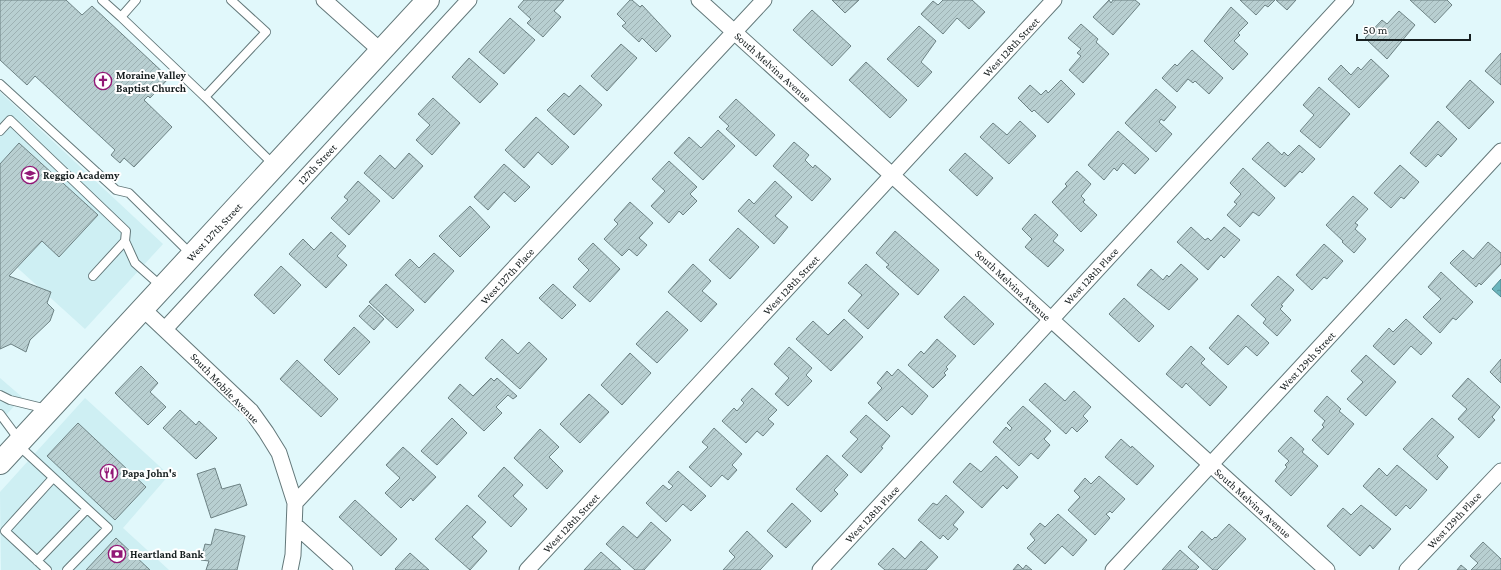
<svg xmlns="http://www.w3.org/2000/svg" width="1501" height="570" viewBox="0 0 1501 570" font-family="'Crimson Pro',serif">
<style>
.built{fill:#ceeff3}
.water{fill:url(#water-ripples);stroke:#51888e}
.building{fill:url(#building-hatch);stroke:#6d8284}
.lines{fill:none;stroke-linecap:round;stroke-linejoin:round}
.service-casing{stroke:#63787a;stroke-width:10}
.minor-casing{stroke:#63787a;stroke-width:17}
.secondary-casing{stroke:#63787a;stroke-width:24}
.service{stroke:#fff;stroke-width:8}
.minor{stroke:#fff;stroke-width:15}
.secondary{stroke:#fff;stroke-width:22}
.labels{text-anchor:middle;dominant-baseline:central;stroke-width:4;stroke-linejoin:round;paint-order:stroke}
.street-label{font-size:11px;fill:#171f20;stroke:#fff}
.poi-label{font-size:11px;font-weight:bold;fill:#171f20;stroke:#fff;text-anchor:start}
</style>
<defs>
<pattern id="water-ripples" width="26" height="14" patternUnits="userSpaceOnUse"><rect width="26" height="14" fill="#6ab5bd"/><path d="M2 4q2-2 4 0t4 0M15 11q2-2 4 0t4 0" fill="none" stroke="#569399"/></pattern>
<pattern id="building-hatch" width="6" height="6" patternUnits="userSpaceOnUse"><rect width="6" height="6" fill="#b8cfd1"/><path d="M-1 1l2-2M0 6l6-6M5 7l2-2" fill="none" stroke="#9db1b3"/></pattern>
</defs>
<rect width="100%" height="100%" fill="#e1f8fb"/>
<path class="built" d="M0 92 163 244 85 329 0 252Z
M0 378 22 397 0 422Z
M85 398 169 475 123 528 169 570H1L0 492Z"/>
<path class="water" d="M1501 279V297L1492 289Z"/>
<path class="building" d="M0 0H66L82 15 92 6 169 78 150 98 148 96 144 100 172 127 134 167 124 158 120 163 111 155 115 150 35 76 27 85 0 60Z
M524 0H564L554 11 561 17 543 37 527 23 531 19 518 7Z
M630 0H632L640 7 642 5 671 36 656 52 642 38 639 42 622 26 626 23 617 14Z
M832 0H859L845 13Z
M943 0H972L985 12 969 29 957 18 943 34 921 14 933 1 938 5Z
M1109 0 1111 3 1113 0H1135L1140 4 1113 35 1093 17Z
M1240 0H1275L1268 7 1265 5 1256 15Z
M1276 0H1296L1287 10Z
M1410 0H1447L1452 5 1435 23Z
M1231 7 1248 23 1238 33 1240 35 1234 41 1248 54 1233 70 1204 41Z
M812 10 851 46 832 66 793 30Z
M1399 11 1415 25 1387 59 1365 38 1382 20 1387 24Z
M510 18 535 40 504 74 479 52Z
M1081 24 1098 39 1096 42 1109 54 1083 83 1069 70 1081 56 1077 53 1081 49 1068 38Z
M919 26 936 41 921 62 932 72 918 87 887 59Z
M621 44 637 58 607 91 591 76Z
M1192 50 1223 78 1209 94 1195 81 1193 83 1188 79 1177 92 1162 78 1175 64 1177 66Z
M1501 53V85L1485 71Z
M469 58 498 84 480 103 452 77Z
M1371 59 1389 76 1359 108 1328 79 1341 65 1351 75 1358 67 1361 70Z
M866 62 907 100 890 118 849 80Z
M1061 80 1075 94 1048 123 1034 110 1032 112 1018 98 1030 85 1041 95 1046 90 1048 93Z
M1470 80 1494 102 1469 129 1446 107Z
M580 85 602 105 574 135 547 110 564 93 569 97Z
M1319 87 1350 114 1320 148 1300 131 1314 115 1303 105Z
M1156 89 1176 107 1164 121 1161 119 1159 122 1172 134 1156 152 1125 123Z
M433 98 460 123 432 155 416 140 430 125 418 114Z
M736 99 775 135 756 156 726 129 729 126 719 117Z
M536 117 569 147 552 165 538 152 524 168 505 150Z
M1020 121 1036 136 1009 164 980 137 993 123 1007 135Z
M1438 121 1457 139 1441 157 1438 154 1426 167 1410 153Z
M718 130 735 146 703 180 674 153 689 137 701 148Z
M1118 131 1149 159 1135 174 1123 163 1117 171 1114 168 1104 180 1088 165Z
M794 142 809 155 805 160 813 168 815 165 831 179 812 201 773 166Z
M1268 142 1282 155 1284 152 1288 156 1299 145 1315 159 1302 173 1300 171 1285 187 1252 159Z
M19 143 98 215 59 257 42 241 9 276 51 292 47 303 54 310 50 321 30 340 26 352 11 344 0 349V164Z
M409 153 423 166 393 199 364 173 380 155 395 169Z
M965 153 993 178 977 196 949 170Z
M669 161 697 187 690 194 697 201 683 215 679 211 669 223 651 206 665 191 652 179Z
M504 164 530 187 515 202 504 192 488 210 474 197Z
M1400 165 1419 182 1404 199 1401 197 1391 208 1374 193Z
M1243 168 1275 198 1259 216 1253 212 1240 227 1227 215 1237 204 1234 202 1241 194 1230 183Z
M1077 171 1091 184 1081 196 1085 200 1083 202 1097 215 1081 232 1052 202 1067 186 1065 184Z
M358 181 380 201 349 235 331 218 348 200 344 197Z
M775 181 792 197 775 216 788 227 774 244 738 211 749 199 754 204Z
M1353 196 1368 209 1355 223 1358 225 1355 229 1366 239 1354 253 1342 242 1343 241 1326 225Z
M630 202 653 223 639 238 647 245 637 256 629 249 622 256 604 239 618 224 614 220Z
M470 206 490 227 460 257 439 236Z
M1035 214 1058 235 1053 241 1064 250 1048 267 1025 247 1032 239 1022 229Z
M1191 227 1205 240 1208 238 1211 241 1224 227 1240 240 1224 258 1221 255 1208 270 1177 242Z
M738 228 759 247 730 279 709 260Z
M895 231 939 270 918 295 886 267 889 265 876 253Z
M331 232 346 246 337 256 347 265 326 288 289 254 303 239 314 250Z
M1488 242 1501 253V264L1481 285 1479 283 1476 287 1450 263 1463 250 1473 259Z
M593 243 620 269 590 302 573 287 589 270 578 259Z
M1324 244 1343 261 1327 279 1324 277 1312 290 1296 275Z
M434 253 454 271 425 303 395 275 410 259 419 268Z
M693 264 711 281 702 291 717 304 701 322 668 292Z
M866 264 899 294 868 329 848 311 862 295 848 283Z
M1181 264 1198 279 1169 310 1137 285 1151 269 1163 280 1167 275 1169 277Z
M281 266 301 285 274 314 254 295Z
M1441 272 1473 302 1456 320 1453 318 1440 333 1423 317 1441 299 1428 287Z
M1278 276 1294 290 1281 305 1283 306 1280 309 1291 320 1277 336 1263 323 1266 319 1251 305Z
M386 284 414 310 397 328 369 302Z
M553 284 576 305 562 319 539 298Z
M964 296 994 324 974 345 944 317Z
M1124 298 1154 326 1139 342 1109 314Z
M369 305 384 319 374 330 359 316Z
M667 311 688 330 657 363 636 344Z
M1238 315 1269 343 1257 356 1246 346 1228 365 1209 348Z
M844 319 863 337 831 371 796 339 813 321 828 335Z
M1406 319 1432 343 1421 355 1411 346 1394 365 1373 346 1389 328 1393 332Z
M354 327 370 342 339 375 324 360Z
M502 339 518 354 529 342 547 359 520 389 485 358Z
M937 339 956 356 946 367 948 369 944 373 946 375 933 388 908 365 921 351 924 354Z
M1191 346 1205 359 1201 363 1227 387 1210 406 1186 383 1182 388 1166 374Z
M789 347 812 368 806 375 812 381 788 406 775 394 789 378 774 364Z
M630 353 651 373 622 405 601 385Z
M1366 355 1396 382 1366 416 1347 399 1363 382 1351 371Z
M1501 359V383L1490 372Z
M297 360 338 399 321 417 280 379Z
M141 366 158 383 150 392 166 407 148 425 115 393Z
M898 369 928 396 912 415 902 406 887 421 868 403 882 388 877 383 887 371 892 376Z
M491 378 494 381 497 378 517 396 513 399 508 395 496 407 502 413 484 431 448 398 460 384 473 396Z
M1468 378 1500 407 1492 417 1495 420 1479 438 1458 419 1467 409 1452 396Z
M1045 383 1065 401 1074 391 1091 407 1083 416 1088 421 1077 432 1072 427 1066 434 1029 400Z
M752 388 777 410 768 419 774 424 763 436 757 431 746 443 722 421 734 408 737 411 744 403 741 400Z
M589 394 609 412 580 443 560 424Z
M1327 396 1341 409 1339 411 1354 424 1328 455 1312 440 1324 427 1322 425 1325 421 1314 411Z
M1023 406 1051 431 1044 439 1050 445 1038 459 1031 453 1019 466 993 442 1006 427 1010 431 1012 428 1007 423Z
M180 410 196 425 199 421 217 438 196 459 163 428Z
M866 415 890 436 881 447 883 448 861 473 842 456 858 439 850 432Z
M452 418 467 433 437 465 421 451Z
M1432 418 1454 437 1437 456 1448 467 1437 480 1403 449Z
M78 423 146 487 115 520 47 456Z
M714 428 742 454 732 465 737 470 728 480 722 475 711 487 689 467 708 447 702 442Z
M540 429 559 447 549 457 563 471 547 489 514 458Z
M1291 437 1304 449 1302 452 1318 466 1291 496 1275 481 1287 467 1285 465 1289 461 1278 451Z
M1121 439 1131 448 1132 446 1154 466 1137 485 1105 457Z
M403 447 436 477 413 501 411 498 401 508 385 493 400 478 386 465Z
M827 455 848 475 834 490 838 494 821 512 796 489Z
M996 456 1018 477 1007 489 1003 485 982 508 953 482 970 463 981 472Z
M1397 465 1427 490 1410 509 1406 505 1396 516 1363 486 1379 468 1387 476Z
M504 467 523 485 513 496 527 509 511 527 478 496Z
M215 468 222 489 240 484 247 505 211 518 197 474Z
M678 471 706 496 691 511 683 504 666 522 646 503 663 485 669 490 673 486 668 482Z
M1099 476 1125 499 1112 513 1110 511 1106 514 1110 518 1095 535 1068 510 1080 497 1074 491 1085 478 1091 484Z
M946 495 964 512 953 525 958 529 948 540 943 535 940 539 918 520 933 503 937 505Z
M355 500 397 539 381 556 339 517Z
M792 503 811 521 786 548 767 531Z
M467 505 486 522 472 537 487 551 470 570 435 539Z
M1361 505 1391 529 1373 549 1370 545 1360 556 1327 526 1343 508 1351 515Z
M1058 514 1087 540 1073 556 1062 546 1045 564 1027 548 1035 540 1030 534 1040 523 1045 527Z
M651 522 671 540 644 570H635L606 544 623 526 637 538Z
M1229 524 1246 539 1217 570H1213L1188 547 1202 531 1212 540 1215 537 1216 538Z
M215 529 245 536 237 570H206L209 561 201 560 205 544 211 545Z
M747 531 773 556 760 570H723L735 557 729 551Z
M116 538 150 570H86Z
M921 541 938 557 926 570H885L878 564 893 548 905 559Z
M1483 542 1501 559V570H1471L1478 563 1470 556Z
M1180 550 1199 567 1196 570H1162Z
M601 552 621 570H584Z
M410 553 429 570H396L395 569Z
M1018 564 1023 569 1026 565 1032 570H1013Z
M1461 565 1467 570H1457Z"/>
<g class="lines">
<defs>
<path id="service" d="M102 0 121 17 136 0
M121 17 205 97 266 32 231 0
M0 84 116 190 129 193 192 255
M205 97 274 165
M0 131 10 120 126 231 125 241 93 276
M125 241 135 263 161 286
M0 395 10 400 47 409
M0 414 20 441
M18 445 108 528 67 570
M37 561 87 509
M47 570 5 531 53 478"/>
<path id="minor" d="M324 0 381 51
M699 0 1327 570
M143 309 251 411 266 432 279 453 295 503
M165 329 469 0
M295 525 345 570
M290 570 293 555 295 503 764 0
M527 570 1054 0
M820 570 1346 0
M1113 570 1501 151
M1407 570 1501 471"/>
<path id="secondary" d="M0 463 428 0"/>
</defs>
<use href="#service" class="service-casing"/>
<use href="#minor" class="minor-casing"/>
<use href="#secondary" class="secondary-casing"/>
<use href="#service" class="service"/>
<use href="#minor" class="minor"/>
<use href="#secondary" class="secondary"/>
</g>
<defs>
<symbol id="church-ring" viewBox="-11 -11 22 22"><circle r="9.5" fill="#fff" stroke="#921876" stroke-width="1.5"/><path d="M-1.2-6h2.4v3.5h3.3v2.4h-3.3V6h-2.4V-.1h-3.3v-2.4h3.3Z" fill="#921876"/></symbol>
<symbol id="school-ring" viewBox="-11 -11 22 22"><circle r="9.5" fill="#fff" stroke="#921876" stroke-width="1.5"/><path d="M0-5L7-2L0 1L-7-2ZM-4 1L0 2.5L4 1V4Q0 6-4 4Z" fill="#921876"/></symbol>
<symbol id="restaurant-ring" viewBox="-11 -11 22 22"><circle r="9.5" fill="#fff" stroke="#921876" stroke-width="1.5"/><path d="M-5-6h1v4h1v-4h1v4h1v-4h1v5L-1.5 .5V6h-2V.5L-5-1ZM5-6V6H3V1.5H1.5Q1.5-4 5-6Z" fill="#921876"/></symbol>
<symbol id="bank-ring" viewBox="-11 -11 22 22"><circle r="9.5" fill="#fff" stroke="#921876" stroke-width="1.5"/><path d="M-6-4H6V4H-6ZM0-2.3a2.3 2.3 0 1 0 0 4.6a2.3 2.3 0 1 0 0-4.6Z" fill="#921876"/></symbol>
</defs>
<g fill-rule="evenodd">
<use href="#church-ring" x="93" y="71" width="20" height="20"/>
<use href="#school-ring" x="20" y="165" width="20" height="20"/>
<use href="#restaurant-ring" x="99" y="463" width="20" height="20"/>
<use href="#bank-ring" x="107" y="544" width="20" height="20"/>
</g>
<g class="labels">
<g class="street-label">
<text transform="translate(1011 47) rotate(-47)">West 128th Street</text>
<text transform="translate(773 67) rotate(42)">South Melvina Avenue</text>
<text transform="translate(317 164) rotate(-47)">127th Street</text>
<text transform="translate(214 232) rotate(-47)">West 127th Street</text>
<text transform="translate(507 276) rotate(-47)">West 127th Place</text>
<text transform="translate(1091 276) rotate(-47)">West 128th Place</text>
<text transform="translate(791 285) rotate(-47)">West 128th Street</text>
<text transform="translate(1013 285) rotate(43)">South Melvina Avenue</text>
<text transform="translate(1307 361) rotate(-47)">West 129th Street</text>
<text transform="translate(225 388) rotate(46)">South Mobile Avenue</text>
<text transform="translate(1253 503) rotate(42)">South Melvina Avenue</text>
<text transform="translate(872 514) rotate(-47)">West 128th Place</text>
<text transform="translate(1454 520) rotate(-47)">West 129th Place</text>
<text transform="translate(571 523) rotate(-47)">West 128th Street</text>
</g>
<g class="poi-label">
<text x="116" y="75">Moraine Valley<tspan x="116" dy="13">Baptist Church</tspan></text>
<text x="43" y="175">Reggio Academy</text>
<text x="122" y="473">Papa John's</text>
<text x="130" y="554">Heartland Bank</text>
</g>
</g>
<path d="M1357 34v6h113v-6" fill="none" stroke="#171f20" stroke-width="2"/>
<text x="1363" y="34" font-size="12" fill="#171f20" stroke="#ffffff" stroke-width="3" paint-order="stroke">50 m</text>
</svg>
